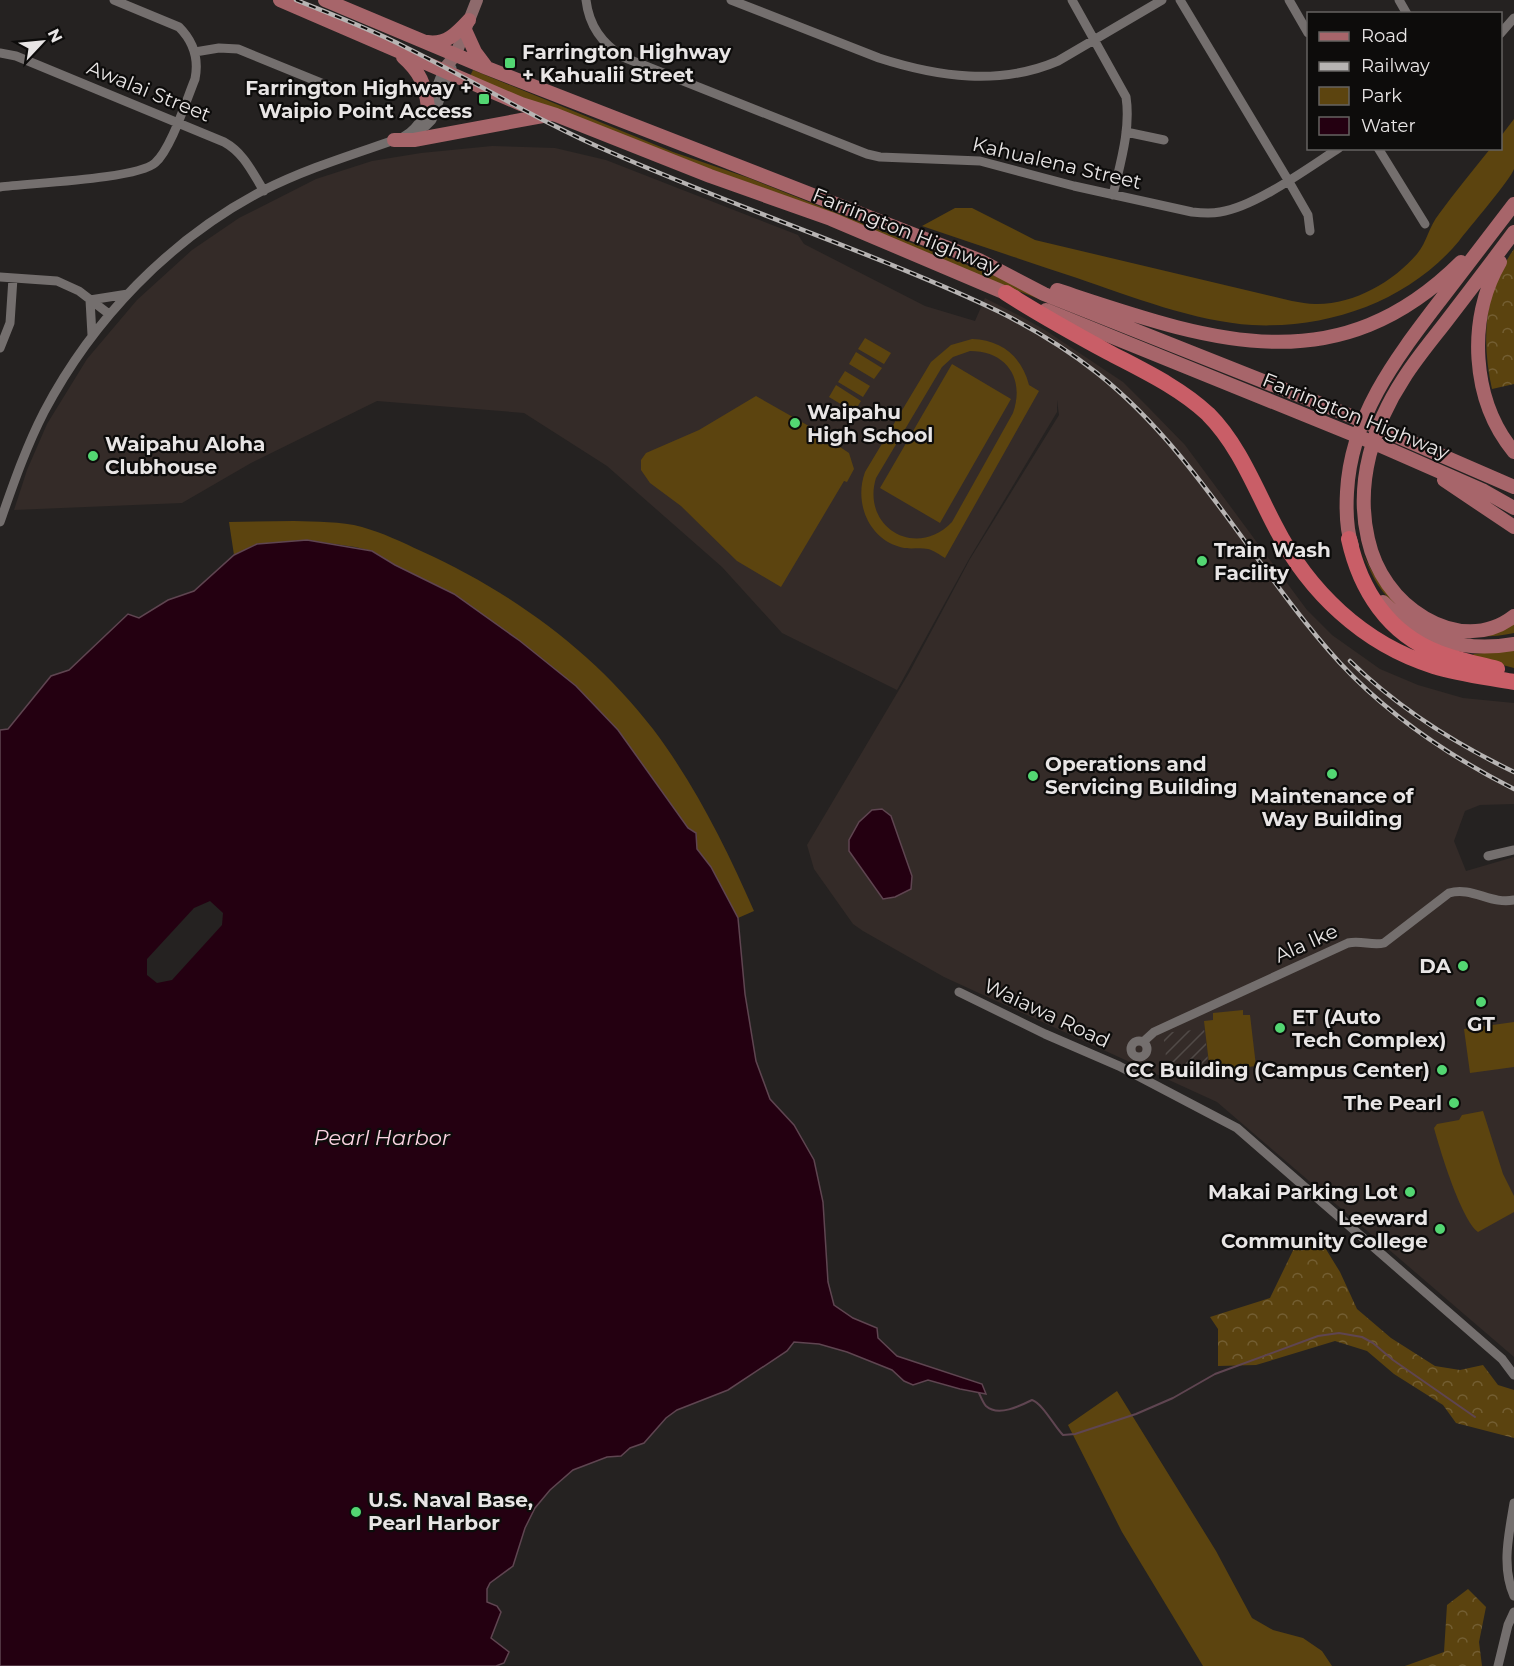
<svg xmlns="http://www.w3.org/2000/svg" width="1514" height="1666" viewBox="0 0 1514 1666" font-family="Montserrat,sans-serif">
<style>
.built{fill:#342b28}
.industrial{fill:url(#industrial-furrows)}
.green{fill:#5c440f;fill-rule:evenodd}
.forest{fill:url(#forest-crowns)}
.water{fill:#240011;stroke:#5f4551;stroke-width:1.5}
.pier{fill:#252221}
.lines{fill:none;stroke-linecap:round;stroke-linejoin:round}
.stream{stroke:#5f4551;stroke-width:2}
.street{stroke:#746f6e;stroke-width:9}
.secondary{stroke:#8e6a6c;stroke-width:12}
.primary{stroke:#a7656a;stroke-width:14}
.highway{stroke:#c95e67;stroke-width:16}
.rail-casing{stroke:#b7b4b3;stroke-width:4.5}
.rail{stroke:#0d0c0b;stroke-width:2;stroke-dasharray:7;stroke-linecap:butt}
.poi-dot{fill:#53d672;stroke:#0d0c0b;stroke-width:2}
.labels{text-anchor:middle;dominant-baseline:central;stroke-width:4.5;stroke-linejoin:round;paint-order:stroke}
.poi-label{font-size:20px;font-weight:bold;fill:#e8e5e5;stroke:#0d0c0b;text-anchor:start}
.street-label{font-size:20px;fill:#e8e5e5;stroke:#0d0c0b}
.water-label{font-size:21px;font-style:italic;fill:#fbd2e1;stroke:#0d0c0b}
</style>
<defs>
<pattern id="industrial-furrows" width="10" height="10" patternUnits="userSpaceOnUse" patternTransform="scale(1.5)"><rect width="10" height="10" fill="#342b28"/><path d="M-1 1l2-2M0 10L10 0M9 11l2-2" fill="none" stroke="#514a47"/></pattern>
<pattern id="forest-crowns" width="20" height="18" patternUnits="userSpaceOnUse" patternTransform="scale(1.5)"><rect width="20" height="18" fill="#5b430f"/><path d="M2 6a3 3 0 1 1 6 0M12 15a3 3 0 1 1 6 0" fill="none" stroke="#735e32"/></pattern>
</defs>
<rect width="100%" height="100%" fill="#252221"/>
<path class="built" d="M492 146 555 148 606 160 798 235 804 244 925 306 975 321 985 298 1022 317 1045 330 1123 382 1149 408 1185 445 1307 610 1332 635 1380 669 1418 685 1463 698 1514 703V804L1480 805 1465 811 1454 841 1466 871 1514 857V1357L1217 1102 944 977 863 931 853 924 814 869 807 845 909 673 970 559 1059 415 1057 400V412L969 559 897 690 782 633 722 567 607 466 524 413 377 401 251 463 182 503 14 510 27 470 47 424 87 359 137 300 192 250 239 218 316 179 372 161 421 153Z"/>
<path class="industrial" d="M1204 1029 1209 1068 1168 1073 1163 1033Z"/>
<path class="green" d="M473 70 673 152 749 178 1323 407 1322 411 730 177 524 101 470 76Z
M1514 119C1514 132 1514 157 1514 169 1511 179 1468 229 1459 241 1409 301 1329 329 1252 325 1197 322 1129 296 1077 278 1025 261 973 243 922 226L955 208H972L1035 240 1292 301C1300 302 1308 304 1315 304 1353 305 1393 282 1417 254 1427 242 1429 226 1439 214 1455 192 1473 170 1490 149L1500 148 1501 136Z
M865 338 891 353 884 364 858 349Z
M972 339C1002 340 1022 357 1029 385L1039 391 945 558C940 555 933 550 928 549 919 547 910 550 900 547 868 538 854 502 865 472L931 362 951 345ZM970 351C1007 351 1025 379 1013 413L952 522C916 560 861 527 876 478L942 367 953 357Z
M856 352 882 368 874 379 849 364Z
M952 364 1011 399 940 523 880 488Z
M845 371 870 386 863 397 838 382Z
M836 385 861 401 854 412 829 397Z
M756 396 807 425 849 453 854 469 847 482 844 481 781 587 737 561 681 506 650 483 641 470V460L646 453 699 430Z
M294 521C316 522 341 521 362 527 383 533 402 542 421 551 510 591 593 651 653 729 695 785 726 847 754 911L738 918 711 867 697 849 696 833 688 828 618 730 520 641 454 594 395 565 372 551 355 547 307 540 257 544 234 555 229 522Z
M1361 551C1369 565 1375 579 1386 591 1410 618 1452 643 1489 632 1499 630 1506 624 1514 619V633C1463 644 1409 630 1378 585 1371 574 1367 562 1361 551Z
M1514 650V668L1476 658 1473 654Z
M1243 1010V1015H1250L1256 1066 1210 1072 1204 1021 1213 1020V1013Z
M1514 1022V1067L1470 1073 1464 1029Z
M1483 1111 1503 1174 1514 1196V1212L1478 1232C1461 1219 1440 1150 1434 1128L1437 1124 1459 1120 1462 1115Z
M1117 1391 1216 1551 1252 1618 1273 1630 1303 1638 1322 1651 1332 1666H1203L1122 1532 1068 1425Z"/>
<path class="forest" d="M1514 249V384L1492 389C1481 339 1484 291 1514 249Z
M1300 1236 1324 1246 1340 1272 1357 1309 1391 1338 1435 1366 1460 1370 1483 1365 1498 1385 1514 1390V1438L1456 1423 1443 1405 1394 1374 1367 1351 1335 1341 1256 1365 1218 1366V1329L1210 1317 1270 1298Z
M1468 1589 1486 1607 1479 1642 1482 1666H1405L1444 1652 1447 1605Z"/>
<path class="water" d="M307 540 372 551 395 565 454 594 520 641 576 686 618 730 688 828 696 833 697 849 711 867 738 918 745 994 756 1061 770 1099 794 1125 814 1160 823 1202 828 1282 834 1305 853 1318 877 1328 878 1338 897 1356 982 1384 986 1394 960 1389 928 1380 913 1385 904 1381 892 1370 847 1352 819 1344 794 1342 787 1351 728 1390 677 1410 666 1418 644 1443 630 1448 621 1456 607 1457 573 1470 550 1490 535 1508 525 1528 513 1566 490 1583 487 1589V1602L497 1606 501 1612 491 1638 509 1652 504 1663 496 1666H0V730L8 729 51 676 69 670 128 614 139 618 168 600 194 591 234 555 257 544Z
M882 809 891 816 912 876 911 889 895 897 883 899 849 851V840L859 822 872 810Z"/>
<path class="pier" d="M210 901 223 913 222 925 172 980 157 983 147 975V959L194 908Z"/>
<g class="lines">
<path class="stream" d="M979 1393C981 1397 983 1403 986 1406 998 1417 1020 1406 1032 1400 1043 1404 1054 1426 1063 1435L1075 1434 1136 1414 1173 1398 1215 1374 1318 1336 1339 1333 1362 1337 1373 1343 1393 1360 1475 1417"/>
<path class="street" d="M586 0C589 26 602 43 623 57L867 154 880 157 980 161 1074 186 1192 212C1201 213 1210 214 1220 212 1255 207 1308 168 1339 148
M731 0 879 58C938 77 1000 86 1058 61L1162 0
M1072 0 1126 97C1131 129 1120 164 1113 195
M1180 0 1288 180 1308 215 1310 231
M1289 0 1308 33
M1399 0 1407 14
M1500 34 1514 18
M195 52 219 48 238 49 336 89 353 91
M0 53 16 56 224 142C244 153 252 172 264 191
M412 132 426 126 432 120 452 68
M1126 132 1164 140
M1378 148 1425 224
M0 187C30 183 137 179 155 163 171 149 186 101 195 79 199 59 194 42 179 27L114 0
M0 277 57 281 79 291 109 314
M92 335 90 300 128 294
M0 348 10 323 13 278
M0 522C13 485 26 447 44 412 93 319 169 240 262 191 307 168 355 154 403 137 426 124 433 94 443 70
M1488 856 1514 850
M959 992 1045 1034 1119 1066 1237 1128 1502 1359 1514 1375
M1131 1049a8 8 0 1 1 16 0a8 8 0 1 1-16 0Z
M1143 1042 1154 1032 1348 943C1361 940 1372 946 1384 943L1449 893C1472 886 1491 905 1514 900
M1514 1503C1509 1534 1501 1566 1514 1596
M1498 1666 1508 1625 1514 1612"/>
<path class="secondary" d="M443 70 455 56 477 0"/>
<path class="primary" d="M280 0 521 104 556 115 710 176 831 219 1015 297
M325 0 487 68 979 260 1044 294 1346 414 1514 487
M465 30 475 52 487 68
M427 42C446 45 457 33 469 20
M403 57C420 72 425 84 428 107
M394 140H414L548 115
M1514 232C1491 263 1468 293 1445 323 1431 341 1416 359 1404 378 1373 425 1355 483 1368 539 1375 571 1395 601 1425 618 1454 635 1487 637 1514 616
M1500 262C1467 319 1471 400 1514 452
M1057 290C1206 339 1334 388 1461 262
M1046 310 1379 445 1484 491 1514 508
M1444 480 1514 527
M1352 546C1346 529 1346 510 1347 492 1351 415 1397 357 1442 298 1466 267 1490 235 1514 204
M1383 602C1421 639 1461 653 1514 644"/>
<path class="highway" d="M1006 293C1039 314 1073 333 1108 352 1142 370 1179 387 1208 414 1239 445 1255 488 1275 526 1308 591 1363 644 1434 666 1460 674 1487 677 1514 682
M1349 539C1360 589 1388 634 1439 653 1457 660 1478 664 1497 669"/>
<defs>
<path id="rail" d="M296 0C333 15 370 29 405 47 474 81 540 122 610 152 701 192 795 226 887 263 963 294 1031 321 1097 373 1197 452 1255 570 1340 663 1390 717 1449 756 1514 789
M1350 661C1398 708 1454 743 1514 772"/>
</defs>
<use href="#rail" class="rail-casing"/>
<use href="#rail" class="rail"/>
</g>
<g class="poi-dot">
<rect x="504" y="57" width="12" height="12" rx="3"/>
<rect x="478" y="93" width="12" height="12" rx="3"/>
<circle cx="795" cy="423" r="6"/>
<circle cx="93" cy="456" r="6"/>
<circle cx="1202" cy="561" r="6"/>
<circle cx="1332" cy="774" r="6"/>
<circle cx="1033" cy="776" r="6"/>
<circle cx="1463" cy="966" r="6"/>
<circle cx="1481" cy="1002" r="6"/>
<circle cx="1280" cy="1028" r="6"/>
<circle cx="1442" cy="1070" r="6"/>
<circle cx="1454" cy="1103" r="6"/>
<circle cx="1410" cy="1192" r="6"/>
<circle cx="1440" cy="1229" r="6"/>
<circle cx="356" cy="1512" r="6"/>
</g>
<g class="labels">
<g class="poi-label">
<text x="522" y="52">Farrington Highway<tspan x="522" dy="23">+ Kahualii Street</tspan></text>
<text x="472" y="88" text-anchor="end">Farrington Highway +<tspan x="472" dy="23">Waipio Point Access</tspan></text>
<text x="807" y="412">Waipahu<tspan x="807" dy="23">High School</tspan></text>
<text x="105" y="444">Waipahu Aloha<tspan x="105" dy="23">Clubhouse</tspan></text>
<text x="1214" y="550">Train Wash<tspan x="1214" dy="23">Facility</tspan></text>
<text x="1045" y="764">Operations and<tspan x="1045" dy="23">Servicing Building</tspan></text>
<text x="1332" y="796" text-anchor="middle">Maintenance of<tspan x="1332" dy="23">Way Building</tspan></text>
<text x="1451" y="966" text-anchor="end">DA</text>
<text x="1292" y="1017">ET (Auto<tspan x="1292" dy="23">Tech Complex)</tspan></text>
<text x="1481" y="1024" text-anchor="middle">GT</text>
<text x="1430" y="1070" text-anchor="end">CC Building (Campus Center)</text>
<text x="1442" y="1103" text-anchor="end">The Pearl</text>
<text x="1398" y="1192" text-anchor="end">Makai Parking Lot</text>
<text x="1428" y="1218" text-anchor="end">Leeward<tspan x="1428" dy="23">Community College</tspan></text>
<text x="368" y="1500">U.S. Naval Base,<tspan x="368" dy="23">Pearl Harbor</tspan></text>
</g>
<g class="street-label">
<text transform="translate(149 91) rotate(22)">Awalai Street</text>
<text transform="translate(1057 163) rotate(13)">Kahualena Street</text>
<text transform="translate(906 231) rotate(22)">Farrington Highway</text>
<text transform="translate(1356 416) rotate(22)">Farrington Highway</text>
<text transform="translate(1306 943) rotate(-24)">Ala Ike</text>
<text transform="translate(1047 1013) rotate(25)">Waiawa Road</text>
</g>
<g class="water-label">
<text x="382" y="1137">Pearl Harbor</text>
</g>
</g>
<rect x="1307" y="12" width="195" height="138" fill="#0d0c0b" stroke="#656362" stroke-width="1.5"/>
<rect x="1319" y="32" width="30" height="9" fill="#a7656a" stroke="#656362" stroke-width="1.5"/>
<text x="1361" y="42" font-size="18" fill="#e8e5e5">Road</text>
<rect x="1319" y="62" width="30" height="9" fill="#b7b4b3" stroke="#656362" stroke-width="1.5"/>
<text x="1361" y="72" font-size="18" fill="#e8e5e5">Railway</text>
<rect x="1319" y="87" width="30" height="18" fill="#5c440f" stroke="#656362" stroke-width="1.5"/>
<text x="1361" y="102" font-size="18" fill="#e8e5e5">Park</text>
<rect x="1319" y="117" width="30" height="18" fill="#240011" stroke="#656362" stroke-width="1.5"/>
<text x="1361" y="132" font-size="18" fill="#e8e5e5">Water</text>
<g transform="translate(42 42) rotate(64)" stroke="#0d0c0b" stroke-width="4.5" paint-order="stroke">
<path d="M0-4.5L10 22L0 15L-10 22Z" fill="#e8e5e5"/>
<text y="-9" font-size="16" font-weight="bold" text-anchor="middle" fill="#e8e5e5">N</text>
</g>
</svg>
